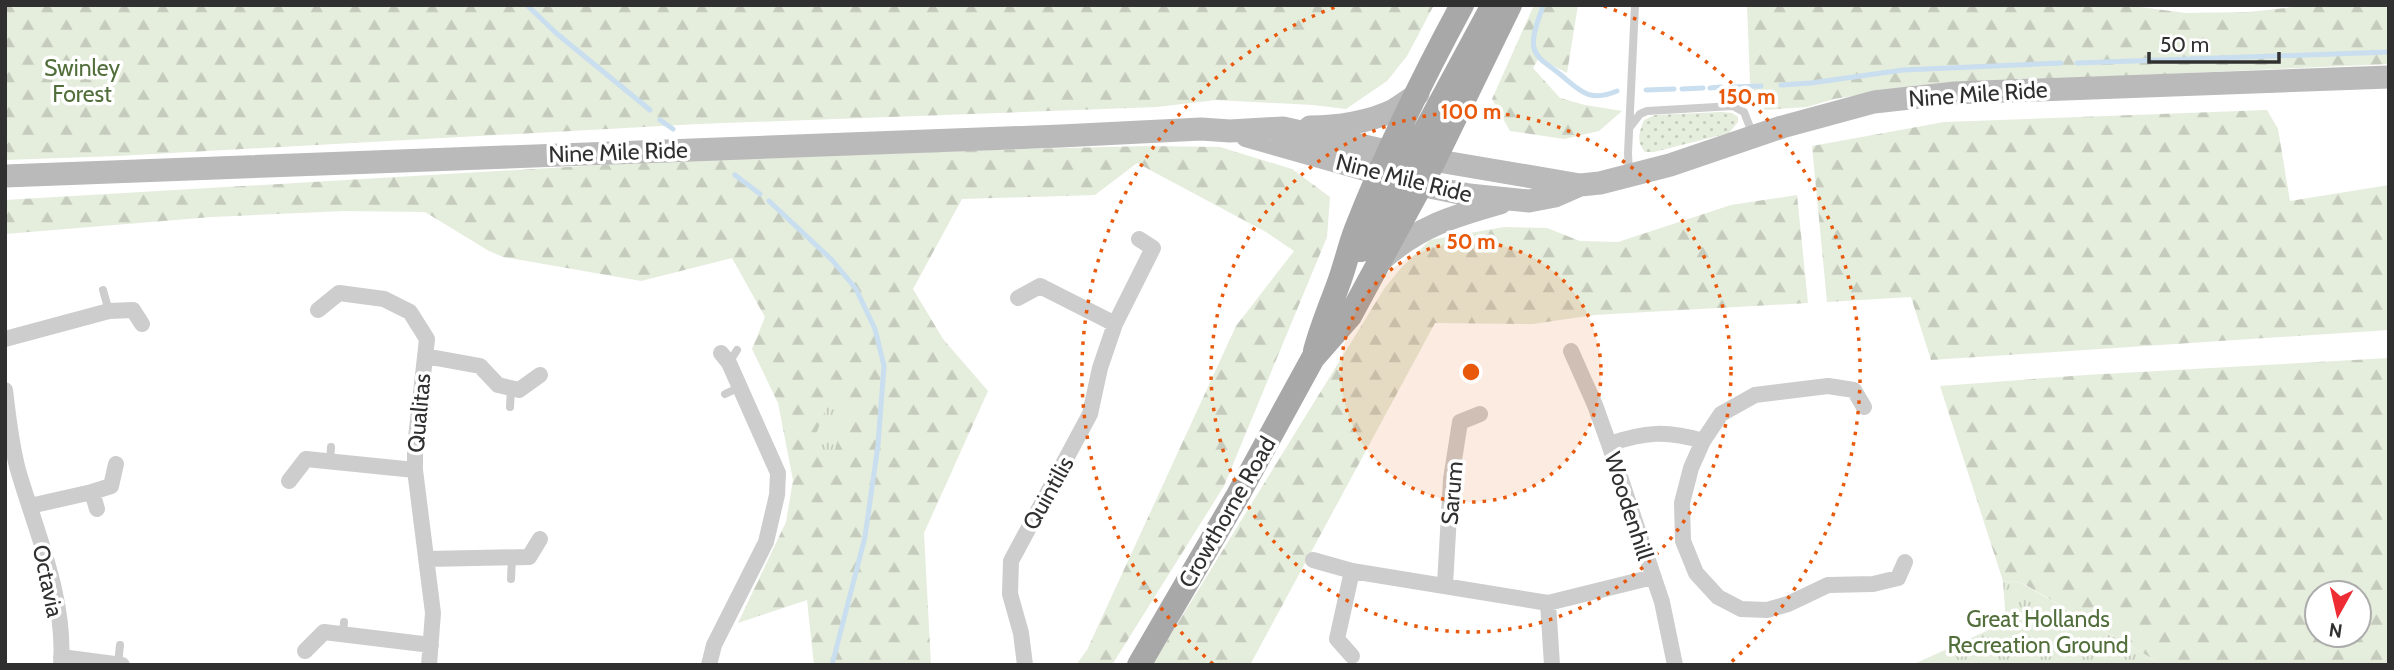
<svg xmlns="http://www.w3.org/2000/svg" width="2394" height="670" viewBox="0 0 2394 670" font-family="Cabin,sans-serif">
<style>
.grass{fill:url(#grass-dots)}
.forest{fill:url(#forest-firs);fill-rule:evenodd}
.park{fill:url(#park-tufts)}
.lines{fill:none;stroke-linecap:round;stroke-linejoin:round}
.stream{stroke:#c9deee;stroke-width:5}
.service{stroke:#cdcdcd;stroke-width:8}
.minor{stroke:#cdcdcd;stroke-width:16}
.secondary{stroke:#bababa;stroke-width:23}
.primary{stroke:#a8a8a8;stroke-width:24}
.ring{fill:none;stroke:#e8590c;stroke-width:3.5;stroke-dasharray:3.5 7}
.labels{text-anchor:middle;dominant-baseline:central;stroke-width:7;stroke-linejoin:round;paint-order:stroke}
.park-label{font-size:23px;fill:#516e3b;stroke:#fff}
.street-label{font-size:23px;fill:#303030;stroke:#fff}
.centre{fill:#e8590c;stroke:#fff;stroke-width:3.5}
.ring-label{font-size:21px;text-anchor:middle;font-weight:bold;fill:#e8590c;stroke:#fff;stroke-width:7;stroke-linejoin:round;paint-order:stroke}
</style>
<defs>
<pattern id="grass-dots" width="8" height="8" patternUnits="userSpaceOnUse" patternTransform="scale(1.75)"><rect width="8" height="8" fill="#e5eddd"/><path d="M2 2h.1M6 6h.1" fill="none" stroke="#c5ccbe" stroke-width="1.8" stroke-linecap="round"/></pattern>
<pattern id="forest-firs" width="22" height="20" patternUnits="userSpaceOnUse" patternTransform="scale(1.75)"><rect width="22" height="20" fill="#e5eddd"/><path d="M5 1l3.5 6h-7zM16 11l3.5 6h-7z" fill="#c5ccbe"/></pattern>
<pattern id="park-tufts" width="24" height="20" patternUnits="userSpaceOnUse" patternTransform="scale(1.75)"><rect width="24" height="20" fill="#e5eddd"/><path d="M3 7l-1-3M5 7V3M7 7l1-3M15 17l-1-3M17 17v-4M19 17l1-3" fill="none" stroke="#c5ccbe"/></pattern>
</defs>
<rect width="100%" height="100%" fill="#fff"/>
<path class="grass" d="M1722 112 1732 113 1738 117V122L1729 133 1654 152H1645C1636 142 1639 132 1644 120L1655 115Z"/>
<path class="forest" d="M5 5H1434L1407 56 1387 81 1346 109 1313 105 1216 100 1157 107 698 124 117 156 5 160Z
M1534 5H1578L1567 73 1539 58 1533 68 1560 98 1585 105 1622 111 1599 131 1564 139 1510 131 1492 99Z
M1747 5H2125L2186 13 2248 12 2312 5H2389V64L1920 85 1834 99 1807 107 1765 110 1750 83Z
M2267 110 2278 129 2290 201 2389 185V330L1931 360 1911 297 1827 302 1812 146 1944 122Z
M1146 146 1220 147 1292 169 1330 197 1327 237 1224 486 1112 665H1076L1087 650 1236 326 1294 251 1266 232 1137 163 1095 195 962 199 913 289 943 339 988 391 924 533 931 665H814L807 600 738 623 786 522 793 480 778 403 752 349 765 317 732 258 641 281 503 257 489 251 425 212 344 211 212 217 5 234V200L652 162 989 150Z
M1797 195 1808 303 1594 315 1533 324 1435 323 1250 665H1152L1384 289 1401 268 1430 240 1504 227 1547 228 1580 241 1618 242 1731 205Z
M2389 358V665H2163L2022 583 2003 581 1940 386 2086 375ZM2317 593H2359V635H2317Z"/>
<path class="park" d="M834 387 848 405 832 459 810 450Z
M2003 581 2021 583 2163 665H1912L2006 622Z"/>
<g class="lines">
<path class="stream" d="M527 5 556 33 650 110
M1543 5C1540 17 1531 35 1534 48 1537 59 1547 64 1556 71 1578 88 1587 104 1617 91
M2077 63 2389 52
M1781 85 1811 83 1903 70 2061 63
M1733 87 1761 86
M1710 88 1721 87
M1682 89 1703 88
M1646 90 1674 89
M660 120 673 129
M735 175 760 194
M769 201 832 260 856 289 875 329 884 366 878 445 865 537 832 665"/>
<path class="service" d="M1630 127 1640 114 1647 111 1733 106 1744 112 1753 135
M1629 173 1628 153 1635 5
M103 290 109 311
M729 363 737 350
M725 394 740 387
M510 407 511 388
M330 462 331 447
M511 579 512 558
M343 633 344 622
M118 664 120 645"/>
<path class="minor" d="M1018 298 1040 286 1115 324
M318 310 339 293 384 299 410 312 427 339 415 447V470L433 613 429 665
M5 339 109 311 133 310 142 324
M1571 351 1595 405 1609 444 1662 602 1675 665
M425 356 480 366 498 385 519 390 540 375
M5 390C8 416 11 444 18 470 36 532 66 598 61 665
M1864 407 1854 390 1828 386 1755 395 1721 414 1703 441 1691 468 1682 503 1683 541 1696 573 1718 597 1741 609 1767 610 1788 604 1828 585 1873 584 1898 578 1905 562
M1609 444C1645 432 1666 430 1703 441
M289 481 306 459 415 470
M92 492 111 486 116 464
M30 506 92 492 97 509
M427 559 529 557 540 539
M1313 560 1352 571 1548 603 1653 577
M1352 571 1337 639 1352 656
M1445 585 1451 479 1460 422 1480 414
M1548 603 1552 665
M305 651 324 632 431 645
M61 657 122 665
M709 665 714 645 766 542 777 495 778 473 729 363 721 353
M1025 665 1021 633 1010 594 1011 561 1090 414 1100 368 1115 324 1153 248 1139 239"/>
<path class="secondary" d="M1310 127C1337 127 1370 122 1394 110 1402 105 1410 99 1418 94
M1247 136 1420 185 1469 195 1529 201 1555 196 1580 185 1600 183 1670 165 1782 127 1874 102 1955 93 2389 77
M5 176 1061 136 1201 129 1230 131 1283 128 1409 156 1580 185
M1381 260C1420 226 1451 217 1500 203"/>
<path class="primary" d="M1380 175 1399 168 1419 142 1493 5
M1361 250C1378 223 1390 182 1417 164
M1315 351C1321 328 1330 307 1338 285 1345 267 1349 247 1356 229 1386 153 1423 77 1462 5
M1139 665 1238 495 1313 358 1350 316 1434 161 1510 5"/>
</g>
<circle cx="1471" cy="372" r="130" fill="#e8590c" fill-opacity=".12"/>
<g class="ring">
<circle cx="1471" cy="372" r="130"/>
<circle cx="1471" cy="372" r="260"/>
<path d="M1213 664A390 390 0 0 1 1338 6M1604 6A390 390 0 0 1 1729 664"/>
</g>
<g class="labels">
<g class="park-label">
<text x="82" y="68">Swinley<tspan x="82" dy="26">Forest</tspan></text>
<text x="2038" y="619">Great Hollands<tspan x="2038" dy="26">Recreation Ground</tspan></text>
</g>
<g class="street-label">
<text transform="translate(1978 94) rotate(-4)">Nine Mile Ride</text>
<text transform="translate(618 152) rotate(-2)">Nine Mile Ride</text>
<text transform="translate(1404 178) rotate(14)">Nine Mile Ride</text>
<text transform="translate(419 413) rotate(-85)">Qualitas</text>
<text transform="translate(1048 493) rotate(-61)">Quintilis</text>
<text transform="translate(1452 493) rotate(-85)">Sarum</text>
<text transform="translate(1629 506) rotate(72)">Woodenhill</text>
<text transform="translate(1227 512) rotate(-60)">Crowthorne Road</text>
<text transform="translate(48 581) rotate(78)">Octavia</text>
</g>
</g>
<circle cx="1471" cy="372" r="10" class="centre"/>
<g class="ring-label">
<text x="1747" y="104">150 m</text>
<text x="1471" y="119">100 m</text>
<text x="1471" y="249">50 m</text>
</g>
<rect width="2394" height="670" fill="none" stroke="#303030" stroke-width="14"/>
<g transform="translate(2338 614) rotate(188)"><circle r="33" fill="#ffffff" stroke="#acacac" stroke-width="2"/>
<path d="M0-5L12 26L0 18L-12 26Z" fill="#ed2c34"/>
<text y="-10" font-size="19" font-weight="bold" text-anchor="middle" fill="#303030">N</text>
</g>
<path d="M2149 52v10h130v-10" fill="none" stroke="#303030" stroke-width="3.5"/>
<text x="2160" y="52" font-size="21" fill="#303030" stroke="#ffffff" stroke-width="5" paint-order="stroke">50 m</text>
</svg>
